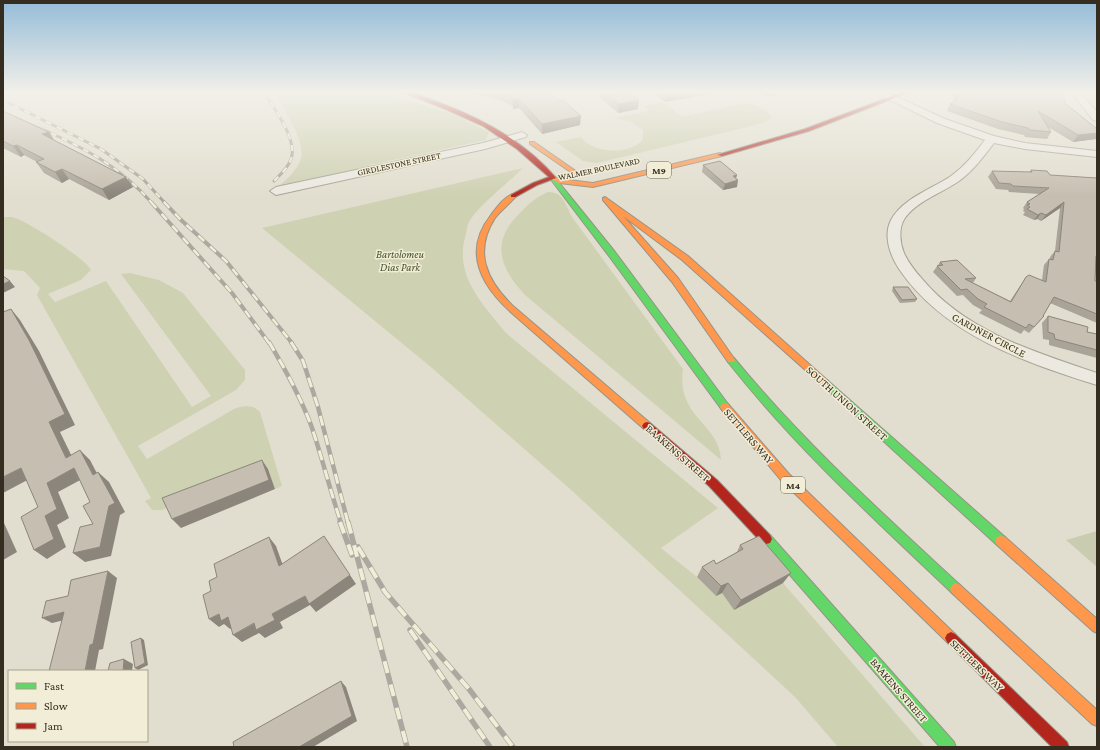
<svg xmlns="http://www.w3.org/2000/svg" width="1100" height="750" viewBox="0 0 1100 750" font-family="'Crimson Pro',serif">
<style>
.green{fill:#cfd1b3}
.cemetery{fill:#caccb2}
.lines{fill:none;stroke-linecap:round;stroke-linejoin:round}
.street-casing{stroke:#a8a397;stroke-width:2}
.fast-casing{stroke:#979388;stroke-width:2}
.slow-casing{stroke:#979388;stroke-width:2}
.jam-casing{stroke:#979388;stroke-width:2}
.street{fill:#ebe9e0;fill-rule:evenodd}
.fast{fill:#63d668;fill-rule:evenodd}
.slow{fill:#ff974d;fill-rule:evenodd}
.jam{fill:#b3261e;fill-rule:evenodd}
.rail-far3-casing{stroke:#aba8a0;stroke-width:3}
.rail-far2-casing{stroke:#aba8a0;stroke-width:4}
.rail-far1-casing{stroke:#aba8a0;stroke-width:4.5}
.rail-casing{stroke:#aba8a0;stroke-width:5.5}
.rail-far3{stroke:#f2edd6;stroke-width:2;stroke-dasharray:6;stroke-linecap:butt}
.rail-far2{stroke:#f2edd6;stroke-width:2.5;stroke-dasharray:8;stroke-linecap:butt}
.rail-far1{stroke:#f2edd6;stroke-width:3;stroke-dasharray:10;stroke-linecap:butt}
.rail{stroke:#f2edd6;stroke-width:4;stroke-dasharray:12;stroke-linecap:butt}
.wall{fill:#aaa397}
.shaded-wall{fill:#8b857b}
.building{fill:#c6beb0;stroke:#8b857b}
.labels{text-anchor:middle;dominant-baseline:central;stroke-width:3;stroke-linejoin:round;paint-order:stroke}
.far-street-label{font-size:9px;fill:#362d21;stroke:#f2edd6}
.shield{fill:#f2edd6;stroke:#6e6757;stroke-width:1}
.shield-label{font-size:10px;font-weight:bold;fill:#362d21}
.park-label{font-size:11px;font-style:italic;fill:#435129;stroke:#f2edd6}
.street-label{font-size:11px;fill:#362d21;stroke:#f2edd6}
</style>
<rect width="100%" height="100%" fill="#e2decf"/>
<path class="green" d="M274 92H382L452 114 489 132 486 140 370 165 363 169 278 187C287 179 298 170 301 158 306 140 282 107 274 92Z
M663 102 682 117 746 103C754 104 769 110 771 118L766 122 735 130 597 163 583 161 556 142 581 137C593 154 629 155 643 140V130L632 122 614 118 649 111 644 106Z
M523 168C509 182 478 206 469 222 467 225 467 230 466 234 453 275 482 303 506 333L718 508 661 548 697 577 716 596 722 593 734 610 783 583 925 747H838L795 697 570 489 432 368 262 228Z
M548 192C563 191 566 206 572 217L683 369C676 418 720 423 721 460L525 295C499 267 490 241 521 212 528 204 538 196 548 192Z
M3 217C6 217 9 217 12 217 26 220 85 258 91 270L81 280 48 294 55 302 106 281 192 407 211 396 121 274 130 273 159 280 183 293 245 370V380L236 390 138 446 147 459 234 409C242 406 253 404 260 412L282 486 275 489 268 469 171 507 162 510H152L145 501 151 498 37 295 40 288 24 271 3 269Z"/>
<path class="cemetery" d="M1097 531V567L1066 540Z"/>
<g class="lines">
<defs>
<path id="street" d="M874 92H886L945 119 994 136 1025 143 1097 151V157L1025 149 994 143C984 156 973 171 959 181 942 193 917 201 905 218 898 228 900 243 904 253 909 264 916 272 923 280 967 332 1035 352 1097 373V385C1024 362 944 335 899 269 890 255 883 236 891 220 903 198 932 189 951 176 965 166 975 153 985 140L937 123Z
M1071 92H1080L1097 112V121L1093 120Z
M522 132 527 135 526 137 485 149 276 195 270 191 276 187 483 143Z"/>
<path id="fast" d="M554 178 556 179 615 252 728 404 730 407 728 410H722L609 256 552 181V179Z
M731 357 734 358C802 441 881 512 960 585L962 589 960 593 956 595 952 593C874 519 795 447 728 362L727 360 728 358Z
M824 379 827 380 1005 537 1007 541 1005 545 1001 546 997 545 821 384 819 382 821 380Z
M766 534 770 535 954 742 956 747H940L762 543 760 539 762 535Z"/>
<path id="slow" d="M530 142H534L580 174 575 175 530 144Z
M720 153 723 155 722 156 593 187 559 183 550 178 553 176 560 179 593 183Z
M513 194 516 196C510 204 501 210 495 218 473 252 487 281 513 306L650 423 652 426 650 429 647 430 644 429 514 315C483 288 461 253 491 215 497 207 504 197 513 194Z
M605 197 688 256 827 380 829 382 827 384H821L682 260 623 216 678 278 735 360 734 362H728L672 282 603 200V198Z
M725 403 728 404 789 474 955 634 957 638 955 642 951 644 947 642 781 480 722 410 720 407 722 404Z
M1001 536 1005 537 1097 619V633L1093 631 997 545 995 541 997 537Z
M956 583 960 585 1097 710V726L1092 724 952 593 950 589 952 585Z"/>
<path id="jam" d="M402 92C412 90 425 97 435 101 479 117 525 141 556 178L537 185 515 197H511V195L533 183 549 177 517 149 483 126 445 109Z
M903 92H910L809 131 722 156 717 155 805 129Z
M647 422 650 423 717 480 770 535 772 539 770 543 766 544 762 543 709 486 644 429 642 426 644 423Z
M951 632 955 634 1067 742 1069 747H1052L947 642 945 638 947 634Z"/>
</defs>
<use href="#street" class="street-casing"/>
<use href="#fast" class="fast-casing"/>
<use href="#slow" class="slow-casing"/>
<use href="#jam" class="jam-casing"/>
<use href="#street" class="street"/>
<use href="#fast" class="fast"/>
<use href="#slow" class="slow"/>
<use href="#jam" class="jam"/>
<defs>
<path id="rail-far3" d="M264 92C274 108 298 140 291 159 288 168 280 175 274 181
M3 100 101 149 143 179 165 203
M40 128C86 149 118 165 152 203"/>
<path id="rail-far2" d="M151 202 232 293 269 343
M164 202 180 219 226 261 292 343"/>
<path id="rail-far1" d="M269 342C285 369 300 396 311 425 322 457 330 490 341 523
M291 342 303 361 318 407 348 523"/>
<path id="rail" d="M340 522 352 555
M348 522 407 747
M358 547 385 592 469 689 513 747
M410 630 490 747"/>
</defs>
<use href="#rail-far3" class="rail-far3-casing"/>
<use href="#rail-far2" class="rail-far2-casing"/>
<use href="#rail-far1" class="rail-far1-casing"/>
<use href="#rail" class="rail-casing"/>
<use href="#rail-far3" class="rail-far3"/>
<use href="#rail-far2" class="rail-far2"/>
<use href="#rail-far1" class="rail-far1"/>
<use href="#rail" class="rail"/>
</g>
<path class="wall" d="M472 92H550L580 125 542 134 519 108 513 109V106L505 102 473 93Z
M594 92H629L638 109 618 113Z
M654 92H721L665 102 654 94Z
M758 92H781V93L766 97Z
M952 92H1061L1066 104 1097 129V138L1096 139 1073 142 1048 127 1051 132 1047 139 1025 137 1024 135 998 129 947 111 950 104 954 102Z
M3 111 49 132 55 141 133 187 109 200 69 179 62 183 44 173 36 162H37L24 155 21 157 3 148Z
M703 165 737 175 736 178 737 187 723 190 702 172Z
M1031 170 1050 175 1097 178V264H1096L1095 281H1097V323L1050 303 1043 316H1044L1029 333 1024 330 1021 334 979 313 982 310 973 305 963 295 957 296 933 272 940 262 976 278 973 283 1010 301 1026 277 1042 280 1044 265 1049 259H1050V257L1055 251 1060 208 1041 221 1037 219 1034 220 1023 215 1025 212 1023 211 1024 209 1023 208 1027 202 1040 194 1009 192 1008 190 996 189 988 177 992 171 1029 172Z
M893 287 917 299 915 302 900 303 892 291Z
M1048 316 1087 332 1097 334V358L1049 345V340L1043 339 1042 323Z
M740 545 783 583 734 610 722 593 716 596 697 577 702 567 716 564 737 552Z"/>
<path class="shaded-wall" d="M666 92H721L665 102Z
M767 92H781V93L766 97Z
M519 99V108L513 109V100Z
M639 100 638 109 618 113 619 104Z
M581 116 580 125 542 134V124Z
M49 132 55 142 42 134Z
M1097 133V138L1096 139 1073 142 1078 135Z
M17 145 24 155 21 157 13 146Z
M62 169 69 179 62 183 55 172Z
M737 175 735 181 738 180 737 187 723 190 725 184 733 176Z
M126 177 133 187 109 200 102 189Z
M1064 202 1060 208 1041 221 1046 215Z
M1041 213 1037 219 1034 220 1038 215Z
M10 281 15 287 3 293V284Z
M11 309 20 320 39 351 75 425 60 432 77 467 66 458 49 422Z
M80 450 90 460 103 485 93 475Z
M262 460 268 469 275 489 181 528 172 519Z
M21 468 33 477 3 493V477Z
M74 468 84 478 58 492 69 518 57 525 66 547 47 559 34 550 45 516 47 483Z
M98 472 109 482 125 512 120 515 111 556 85 562 73 553 100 547Z
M3 522 4 523 17 552 3 560Z
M269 537 276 546 286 574 279 566Z
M108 571 117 578 103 649 99 650 95 671H85L90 645Z
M791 573 783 583 734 610 741 600Z
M350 575 356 584 316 612 310 605 280 622 283 628 265 638 259 633 242 642 233 635 305 596Z
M728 583 722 593 716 596 721 586Z
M64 612 73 618 52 623 42 618Z
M219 614 228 617 237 625 230 629 224 624 219 627 209 619Z
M141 638 144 640 148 665 138 670 135 668Z
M124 659 133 664 132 671H123Z
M341 681 346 687 357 721 313 747H299Z"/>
<path class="building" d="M499 92H550L559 101 563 100 581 116 542 124 519 99 513 100 512 97 504 93Z
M605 92H629L639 100 619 104Z
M957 92H1061L1066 104 1097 129V133L1078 135 1038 111 1051 132 1030 130 1028 128 1002 122 950 104 958 98Z
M3 111 49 132 42 134 126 177 102 189 62 169 55 172 36 162 44 159 17 145 13 146 3 141Z
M720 161 737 175 733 176 738 180 725 184 703 165Z
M1031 170 1047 171 1050 175 1097 178V256H1096L1095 281H1097V314L1054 297 1043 316H1044L1034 327 1029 324 1026 328 984 307 987 304 978 299 967 289 961 290 937 266 943 265 940 262 957 260 976 278 965 279 1011 302 1026 277 1029 275 1046 282 1049 259 1053 260 1055 251 1059 252 1064 202 1046 215 1041 213 1038 215 1027 209 1030 207 1027 205 1030 204 1027 202 1049 188 1013 186 1011 184 999 183 992 171 1032 172Z
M3 276 10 281 3 284Z
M893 287H908L917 299 902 300Z
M11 309 29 340 65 414 49 422 66 458 80 450 93 475 98 472 115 503 109 506 100 547 73 553 80 527 93 524 83 506 90 502 74 468 47 483 57 509 45 516 54 539 34 550 21 517 38 507 21 468 3 477V312Z
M1048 316 1088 327 1087 332 1097 334V350L1055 339 1054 334 1048 332Z
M262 460 269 480 172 519 162 498Z
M324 536 350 575 309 604 305 596 272 614 275 620 256 630 254 623 233 635 228 617 221 621 219 614 209 619 203 595 211 591 209 581 217 577 214 564 269 537 279 566Z
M759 536 791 573 741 600 728 583 721 586 702 567 714 560 716 564 743 549 740 545Z
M108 571 93 644 90 645 85 671H49L64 612 42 618 46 601 68 596 71 580Z
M141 638 145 663 135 668 131 642Z
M124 659 123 671H107H108L110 663Z
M341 681 352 716 299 747H234L233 742Z"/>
<linearGradient id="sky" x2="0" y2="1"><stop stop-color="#95bcd8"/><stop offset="0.47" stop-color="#f2f0e9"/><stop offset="1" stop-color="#f2f0e9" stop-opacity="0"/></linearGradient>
<rect width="1100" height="196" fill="url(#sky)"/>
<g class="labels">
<g class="far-street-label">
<text transform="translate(399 164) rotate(-12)">GIRDLESTONE STREET</text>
<text transform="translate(599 169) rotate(-12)">WALMER BOULEVARD</text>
</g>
<g class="shield">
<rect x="647" y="162" width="24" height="16" rx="3"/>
<rect x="781" y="477" width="24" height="16" rx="3"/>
</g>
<g class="shield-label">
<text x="659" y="170">M9</text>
<text x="793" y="485">M4</text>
</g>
<g class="park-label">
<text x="400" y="254">Bartolomeu<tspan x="400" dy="13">Dias Park</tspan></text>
</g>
<g class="street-label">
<text transform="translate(989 335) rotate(28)">GARDNER CIRCLE</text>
<text transform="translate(847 403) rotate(42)">SOUTH UNION STREET</text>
<text transform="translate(749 436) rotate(49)">SETTLERS WAY</text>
<text transform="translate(678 453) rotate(41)">BAAKENS STREET</text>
<text transform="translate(977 665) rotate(44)">SETTLERS WAY</text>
<text transform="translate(899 690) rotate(49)">BAAKENS STREET</text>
</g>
</g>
<rect width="1100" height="750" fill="none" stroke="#362d21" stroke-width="8"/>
<rect x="8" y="670" width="140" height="72" fill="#f2edd6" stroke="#a7a08e"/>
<rect x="16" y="683" width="20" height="6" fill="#63d668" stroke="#a7a08e"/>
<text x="44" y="690" font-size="12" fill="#362d21">Fast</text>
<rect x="16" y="703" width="20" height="6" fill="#ff974d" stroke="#a7a08e"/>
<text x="44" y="710" font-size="12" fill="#362d21">Slow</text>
<rect x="16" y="723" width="20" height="6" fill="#b3261e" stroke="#a7a08e"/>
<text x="44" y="730" font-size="12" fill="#362d21">Jam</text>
</svg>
